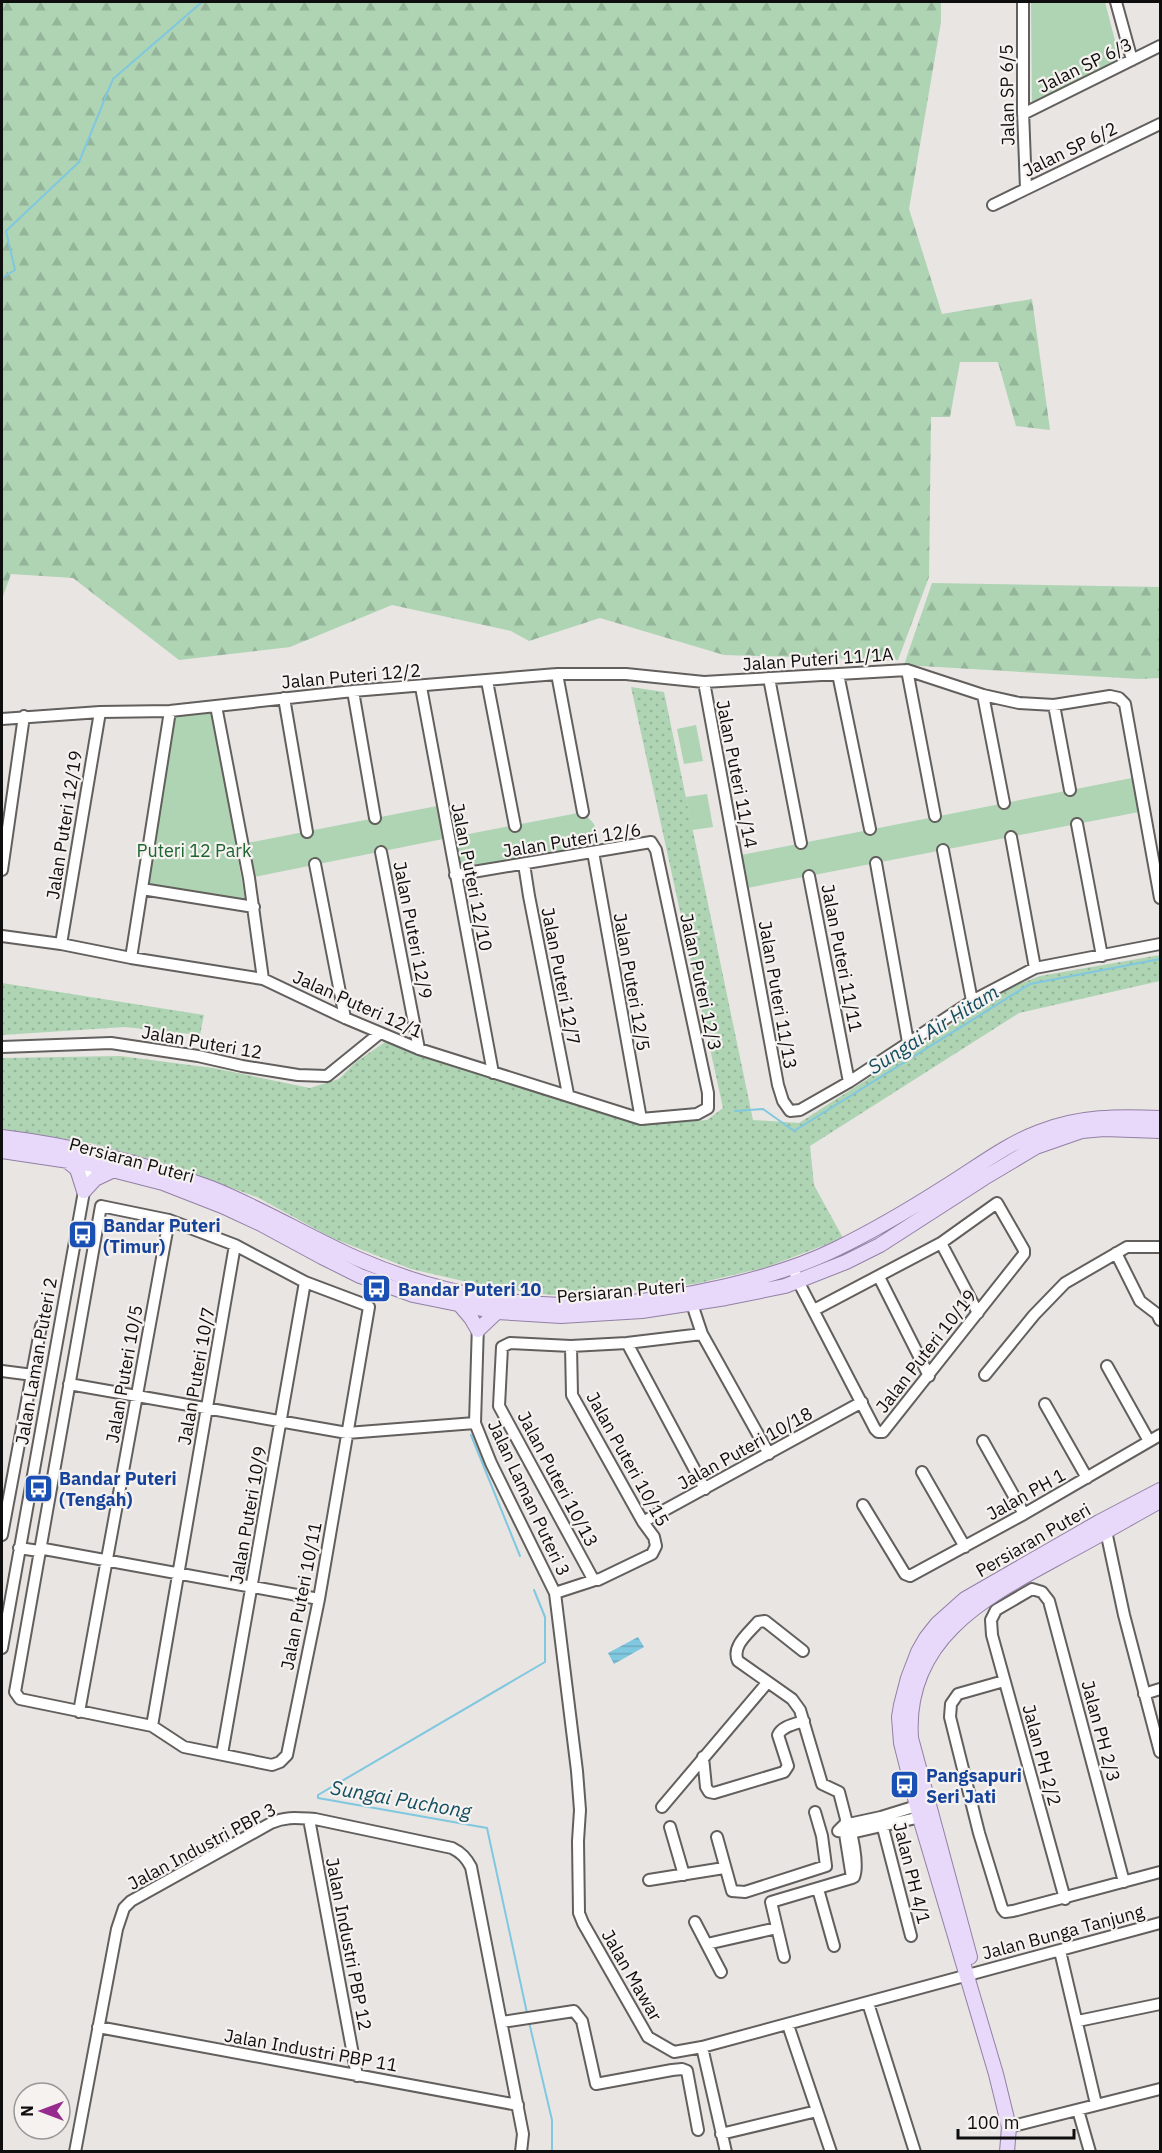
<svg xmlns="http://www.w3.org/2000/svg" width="1162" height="2153" viewBox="0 0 1162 2153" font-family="'IBM Plex Sans',sans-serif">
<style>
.grass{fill:url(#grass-dots)}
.forest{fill:url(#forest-firs)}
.park{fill:#aed4b3}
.water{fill:url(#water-rules)}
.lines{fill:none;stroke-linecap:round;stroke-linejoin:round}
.stream{stroke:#80c7e0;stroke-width:2}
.minor-casing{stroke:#625f5d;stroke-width:14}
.major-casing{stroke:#9280a5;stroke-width:16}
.minor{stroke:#fff;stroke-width:10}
.major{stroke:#e8d8fa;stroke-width:14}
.labels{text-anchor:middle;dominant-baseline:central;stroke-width:4.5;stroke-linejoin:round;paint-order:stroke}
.street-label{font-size:18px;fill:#0f0e0e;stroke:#f5f2f0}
.park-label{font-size:18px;fill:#1c6430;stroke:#f5f2f0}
.transit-label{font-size:18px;font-weight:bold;fill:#164399;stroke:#f5f2f0;text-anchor:start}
.water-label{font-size:20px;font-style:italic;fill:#124e60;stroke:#f5f2f0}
</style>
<defs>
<pattern id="grass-dots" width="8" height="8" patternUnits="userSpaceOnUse" patternTransform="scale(1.5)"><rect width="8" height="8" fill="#aed4b3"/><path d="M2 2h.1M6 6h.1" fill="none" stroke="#94b599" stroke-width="1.8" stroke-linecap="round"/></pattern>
<pattern id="forest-firs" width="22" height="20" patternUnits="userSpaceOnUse" patternTransform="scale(1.5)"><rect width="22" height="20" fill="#aed4b3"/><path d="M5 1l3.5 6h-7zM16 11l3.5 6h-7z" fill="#94b599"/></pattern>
<pattern id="water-rules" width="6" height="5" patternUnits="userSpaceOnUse" patternTransform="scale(1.5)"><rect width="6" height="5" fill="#80c7e0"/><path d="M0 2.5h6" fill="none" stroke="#6daabf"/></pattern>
</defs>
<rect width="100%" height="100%" fill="#e8e5e3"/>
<path class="grass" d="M631 687 664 692 753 1120 799 1123 1011 987 1040 976 1160 955V981L1019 1013 810 1146 814 1185 843 1238 767 1267 695 1284 618 1292 551 1295 489 1287 411 1269 332 1238 257 1197 160 1162 90 1143 2 1129V1058L120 1056 213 1068 310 1088 339 1079 356 1062 385 1042 639 1125 707 1120 723 1108Z
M2 983 204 1015 200 1035 125 1027 2 1035Z"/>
<path class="forest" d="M2 2H941V22L909 209 942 314 1032 299 1050 430 1016 426 998 362H960L950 417H931L929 577 898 660 724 655 600 618 529 641 511 631 392 605 290 647 179 660 73 578 11 574 2 599Z
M932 583 1160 587V678L1139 679 904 665Z"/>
<path class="park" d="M1031 2H1105L1120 60 1032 110Z
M213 712 245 899 148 885 172 716Z
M696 725 703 761 684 764 677 729Z
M1137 777 1144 811 742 889 736 856Z
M707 794 713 827 692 830 686 797Z
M442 805 448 838 583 812 594 824 599 849 455 875 448 838 249 878 242 844Z"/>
<path class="water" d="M638 1637 644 1647 614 1664 608 1653Z"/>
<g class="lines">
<path class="stream" d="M2 278 15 270 6 231 79 162 113 79 202 2
M735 1111 763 1109 794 1131 1030 984 1160 959
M471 1435 520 1556
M527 2013 487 1828 318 1798V1795L545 1662V1617L534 1590
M529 2022 552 2120V2152"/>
<defs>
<path id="minor" d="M1023 2V111L1026 189
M1116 2 1132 60
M1023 114 1160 46
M993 205 1160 124
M907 670 935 816
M557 674 583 812
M838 674 870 829
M769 678 801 843
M487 681 515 826
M704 682 778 1085 783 1101 790 1111 800 1110 849 1082 972 1001 1035 968 1160 944
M421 687 493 1073
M353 691 375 818
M983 695 1004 803
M284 698 307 832
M1054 705 1070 790
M216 706 249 878 263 979
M2 719 100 712 170 711 353 691 557 674H626L704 682 907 670 983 695 1019 703 1054 705 1110 696 1119 698 1125 704 1160 898
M1077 824 1102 956
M1011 837 1035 968
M943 850 972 1001
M381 852 419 1049
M593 852 641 1119
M876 863 908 1042
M315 864 345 1018
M524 864 529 896 568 1094
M2 870 24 716
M809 876 849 1082
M142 889 254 907
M2 936 61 944 131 958 263 979 345 1018 419 1049 641 1119 697 1114 708 1108V1093L656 850 651 842 455 875
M61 944 100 712
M131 958 170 711
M2 1047 111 1043 198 1056 242 1066 298 1075 327 1076 380 1033
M101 1206 169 1220 235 1245 305 1282 366 1305 369 1307 319 1599 287 1755 280 1762 272 1765 184 1747 152 1726 20 1699 15 1692Z
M941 1243 978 1313
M1116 1253 1140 1301 1157 1314 1160 1320
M793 1268 798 1281 875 1429 878 1432H883L1024 1254V1250L997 1203 941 1243 814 1310
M879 1277 929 1376
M692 1304 702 1334 769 1454
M478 1324 475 1423 491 1463 555 1593 577 1771 580 1810 578 1841 579 1913 583 1923 648 2037 674 2052 702 2047 1160 1923
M627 1343 705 1489
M571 1346 572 1395 643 1522 654 1537 656 1546 652 1554 598 1580 593 1579 499 1406 502 1347 510 1343 571 1346 627 1343 702 1334
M1107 1366 1149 1441
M2 1371 33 1375
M985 1375 1034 1315 1065 1283 1127 1247H1160
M69 1384 347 1433 475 1423
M1045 1404 1087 1478
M983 1441 1024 1514
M922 1472 965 1547
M863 1505 905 1574 910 1576 1024 1514 1160 1435
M643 1522 862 1402
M1103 1527 1106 1531 1124 1615 1160 1752
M2 1535 41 1326
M19 1548 39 1551 44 1549 319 1599
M555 1593 595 1580
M2 1648 90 1158
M803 1651 765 1621 758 1622C749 1633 731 1646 738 1661L792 1699 800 1710 822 1784 839 1792 846 1819
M1004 1681 958 1694 951 1704 950 1717 979 1833 1002 1908 1005 1912 1013 1911 1160 1872
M1144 1694 1160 1689
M79 1712 169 1220
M152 1726 235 1245
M222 1754 305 1282
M703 1757 706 1787 709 1792 714 1793 784 1772 788 1766 778 1735C782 1726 795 1724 804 1721
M923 1804 881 1817 844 1825 838 1831 851 1833 925 1816
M662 1807 767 1683
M309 1819 357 2076
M881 1820 911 1936
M670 1827 684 1875
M717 1837 732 1891 745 1892 826 1866 822 1836 815 1812
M649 1880 724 1868
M818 1889 834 1946
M1065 1899 992 1635 991 1620 996 1610 1032 1589 1042 1592 1049 1601 1124 1882
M695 1922 721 1972
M707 1944 777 1928
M1060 1951 1096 2104
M784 1957 771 1902 852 1878 854 1877C859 1865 852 1831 846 1819L845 1834 852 1878
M868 2003 915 2152
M1078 2021 1160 2004
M502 2022 574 2011 582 2021 596 2084 672 2070 682 2069 687 2071 698 2130
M788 2025 831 2152
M98 2027 518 2105
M702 2047 726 2152
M1078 2110 1090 2152
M1009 2127 1160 2089
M721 2134 817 2111
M75 2152 117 1929 124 1908 131 1901 271 1823C286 1816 298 1818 315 1819L452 1848C462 1853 466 1858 471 1867L523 2134 521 2152"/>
<path id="major" d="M2 1137C75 1146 141 1162 211 1188 261 1208 307 1236 356 1258 435 1293 522 1310 609 1304 679 1299 773 1280 836 1249 875 1230 912 1208 948 1185 977 1167 1007 1144 1039 1132 1079 1116 1119 1116 1160 1118
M2 1151 89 1164 163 1183 222 1206 261 1224 322 1257 360 1276 413 1295 497 1312 561 1316 642 1311 726 1298 785 1286 846 1262 880 1245 984 1178 1036 1147 1082 1131 1104 1129 1160 1131
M66 1160 77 1169 84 1191
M84 1191 95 1179 112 1171
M460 1305 471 1318 478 1330 497 1312
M970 1957 911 1738C904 1633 994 1593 1072 1550 1102 1534 1131 1517 1160 1501
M1007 2152 1009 2127 996 2074 920 1818 901 1743 899 1717 901 1705 908 1678 918 1652 926 1638 937 1624 965 1599 1099 1522 1160 1490"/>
</defs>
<use href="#minor" class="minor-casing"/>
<use href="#major" class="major-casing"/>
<use href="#minor" class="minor"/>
<use href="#major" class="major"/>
</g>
<defs>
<symbol id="bus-square" viewBox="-11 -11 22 22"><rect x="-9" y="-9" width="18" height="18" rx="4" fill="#1a4fb4" stroke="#f5f2f0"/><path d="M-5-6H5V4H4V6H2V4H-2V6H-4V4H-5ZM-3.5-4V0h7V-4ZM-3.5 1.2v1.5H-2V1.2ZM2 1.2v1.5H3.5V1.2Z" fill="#fff"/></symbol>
</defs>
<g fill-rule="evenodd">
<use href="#bus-square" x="66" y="1218" width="33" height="33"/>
<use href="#bus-square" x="360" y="1272" width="33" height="33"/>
<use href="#bus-square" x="22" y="1472" width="33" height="33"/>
<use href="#bus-square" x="888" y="1768" width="33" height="33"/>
</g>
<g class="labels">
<g class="street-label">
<text transform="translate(1085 65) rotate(-26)">Jalan SP 6/3</text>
<text transform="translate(1007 95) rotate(-91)">Jalan SP 6/5</text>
<text transform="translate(1070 149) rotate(-26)">Jalan SP 6/2</text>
<text transform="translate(818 659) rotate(-4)">Jalan Puteri 11/1A</text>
<text transform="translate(351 676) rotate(-5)">Jalan Puteri 12/2</text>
<text transform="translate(737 774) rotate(79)">Jalan Puteri 11/14</text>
<text transform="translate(64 825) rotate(-81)">Jalan Puteri 12/19</text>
<text transform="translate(572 840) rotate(-9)">Jalan Puteri 12/6</text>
<text transform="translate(472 877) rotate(79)">Jalan Puteri 12/10</text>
<text transform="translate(413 930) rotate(79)">Jalan Puteri 12/9</text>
<text transform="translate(842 958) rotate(79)">Jalan Puteri 11/11</text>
<text transform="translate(561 976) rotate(79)">Jalan Puteri 12/7</text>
<text transform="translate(632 982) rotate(80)">Jalan Puteri 12/5</text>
<text transform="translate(701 982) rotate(78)">Jalan Puteri 12/3</text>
<text transform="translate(778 995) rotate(80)">Jalan Puteri 11/13</text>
<text transform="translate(358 1004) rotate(24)">Jalan Puteri 12/1</text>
<text transform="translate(202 1042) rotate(10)">Jalan Puteri 12</text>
<text transform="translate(132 1160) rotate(15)">Persiaran Puteri</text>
<text transform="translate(621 1291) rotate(-5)">Persiaran Puteri</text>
<text transform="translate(926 1351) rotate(-52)">Jalan Puteri 10/19</text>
<text transform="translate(36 1361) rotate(-80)">Jalan Laman Puteri 2</text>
<text transform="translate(124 1374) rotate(-80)">Jalan Puteri 10/5</text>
<text transform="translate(196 1376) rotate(-80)">Jalan Puteri 10/7</text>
<text transform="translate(745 1448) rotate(-29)">Jalan Puteri 10/18</text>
<text transform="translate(628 1459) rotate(61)">Jalan Puteri 10/15</text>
<text transform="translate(558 1479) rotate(62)">Jalan Puteri 10/13</text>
<text transform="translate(1026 1494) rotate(-29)">Jalan PH 1</text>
<text transform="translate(529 1498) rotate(65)">Jalan Laman Puteri 3</text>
<text transform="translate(248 1515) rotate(-80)">Jalan Puteri 10/9</text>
<text transform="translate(1033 1540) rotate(-30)">Persiaran Puteri</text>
<text transform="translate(301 1596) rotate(-79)">Jalan Puteri 10/11</text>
<text transform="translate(1101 1731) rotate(75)">Jalan PH 2/3</text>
<text transform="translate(1042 1755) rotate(75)">Jalan PH 2/2</text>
<text transform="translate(202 1846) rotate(-28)">Jalan Industri PBP 3</text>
<text transform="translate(912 1873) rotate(76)">Jalan PH 4/1</text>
<text transform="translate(1063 1932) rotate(-15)">Jalan Bunga Tanjung</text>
<text transform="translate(349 1944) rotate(79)">Jalan Industri PBP 12</text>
<text transform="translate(632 1975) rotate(60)">Jalan Mawar</text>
<text transform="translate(311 2050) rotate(10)">Jalan Industri PBP 11</text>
</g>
<g class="park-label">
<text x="194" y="850">Puteri 12 Park</text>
</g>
<g class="transit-label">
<text x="103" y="1225">Bandar Puteri<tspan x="103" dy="21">(Timur)</tspan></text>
<text x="398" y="1289">Bandar Puteri 10</text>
<text x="59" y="1478">Bandar Puteri<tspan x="59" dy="21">(Tengah)</tspan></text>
<text x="926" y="1775">Pangsapuri<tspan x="926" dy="21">Seri Jati</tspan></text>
</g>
<g class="water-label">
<text transform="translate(933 1029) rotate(-32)">Sungai Air Hitam</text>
<text transform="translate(401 1799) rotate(10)">Sungai Puchong</text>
</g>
</g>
<rect width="1162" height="2153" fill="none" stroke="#0f0e0e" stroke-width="6"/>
<g transform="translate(42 2111) rotate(270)"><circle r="28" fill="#f5f2f0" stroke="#999796" stroke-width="1.5"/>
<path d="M0-4.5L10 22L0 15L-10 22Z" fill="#962b8d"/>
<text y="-9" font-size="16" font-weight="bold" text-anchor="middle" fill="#0f0e0e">N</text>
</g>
<path d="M958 2129v9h116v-9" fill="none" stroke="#0f0e0e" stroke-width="3"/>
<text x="967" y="2129" font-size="18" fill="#0f0e0e" stroke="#f5f2f0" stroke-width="4.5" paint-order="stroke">100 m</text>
</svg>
